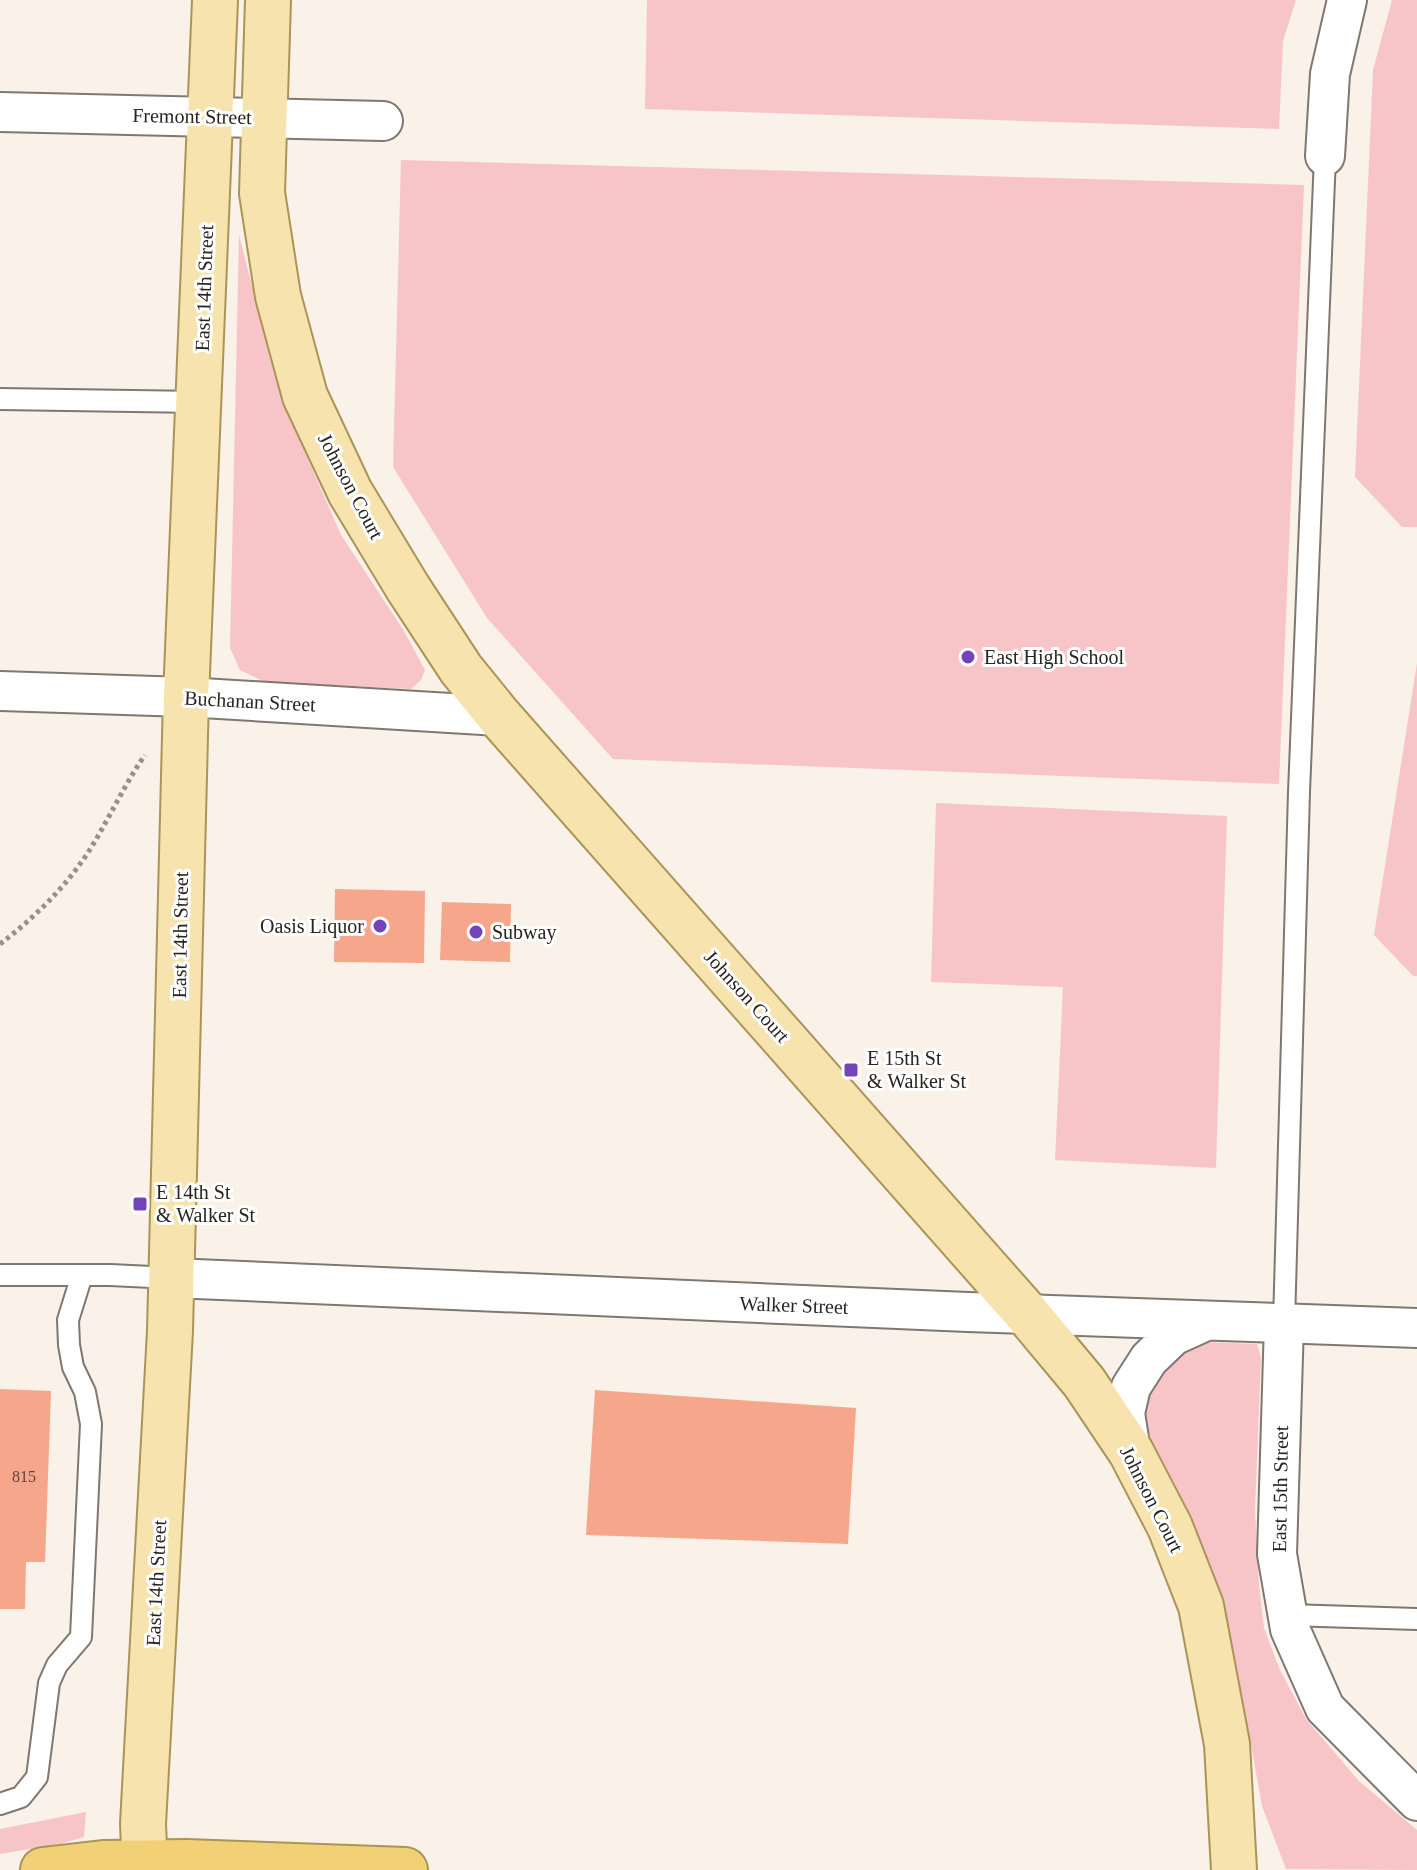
<svg xmlns="http://www.w3.org/2000/svg" width="1417" height="1870" viewBox="0 0 1417 1870" font-family="Georgia,serif">
<style>
.green{fill:#f7c5c8}
.building{fill:#f6a68b}
.lines{fill:none;stroke-linecap:round;stroke-linejoin:round}
.service-casing{stroke:#7f7770;stroke-width:24}
.minor-casing{stroke:#7f7770;stroke-width:42}
.primary-casing{stroke:#ab9458;stroke-width:48}
.motorway-casing{stroke:#ab9458;stroke-width:48}
.path{stroke:#97908b;stroke-width:5;stroke-dasharray:4 4;stroke-linecap:butt}
.service{stroke:#fff;stroke-width:20}
.minor{stroke:#fff;stroke-width:38}
.primary{stroke:#f7e3ad;stroke-width:44}
.motorway{stroke:#f1d076;stroke-width:44}
.poi-dot{fill:#7442b9;stroke:#fff;stroke-width:3}
.labels{text-anchor:middle;dominant-baseline:central;stroke-width:6;stroke-linejoin:round;paint-order:stroke}
.number-label{font-size:16px;fill:#5c443c}
.street-label{font-size:20px;fill:#282421;stroke:#fff}
.poi-label{font-size:20px;fill:#282421;stroke:#fff;text-anchor:start}
</style>
<rect width="100%" height="100%" fill="#faf1e9"/>
<path class="green" d="M647 0H1296L1283 41 1279 129 645 109Z
M1392 0H1417V527H1402L1355 477 1373 70Z
M401 160 1304 185 1279 784 613 759 487 618 393 467Z
M239 235 258 309 296 432 341 535 404 631 425 670 421 680 411 689 265 682 240 670 230 648Z
M1417 663V976H1413L1374 935Z
M936 803 1227 816 1216 1168 1055 1160 1063 987 931 982Z
M1206 1342 1257 1344 1261 1358 1255 1511 1259 1585 1264 1628 1279 1668 1306 1719 1359 1781 1417 1830V1870L1286 1869 1262 1806 1242 1695 1218 1606 1145 1443 1141 1414 1144 1391 1179 1349Z
M86 1812 84 1837 60 1844 0 1854V1829Z"/>
<path class="building" d="M335 889 425 891 424 963 334 962Z
M442 902 511 904 510 962 440 960Z
M0 1389 51 1391 45 1562H26L25 1609H0Z
M595 1390 856 1408 848 1544 586 1535Z"/>
<g class="lines">
<defs>
<path id="service" d="M0 399 199 402
M0 1275H110L172 1278
M1284 1323 1299 792 1325 156
M1288 1615 1417 1619
M0 1804 21 1797 37 1777 49 1683 57 1665 81 1637 91 1424 85 1392 73 1367 69 1345 68 1320 82 1275"/>
<path id="minor" d="M0 112 383 121
M1325 156 1330 74 1347 0
M0 691 186 697 499 716
M172 1278 968 1312 1417 1328
M1284 1323 1277 1554 1290 1629 1325 1708 1417 1801
M1131 1452 1125 1413 1131 1387 1149 1359 1173 1336 1206 1321"/>
<path id="primary" d="M268 0 262 193 278 296 305 396 350 492 408 588 461 669 499 716 1028 1315 1084 1382 1131 1452 1170 1527 1201 1606 1227 1744 1234 1870
M145 1870 143 1824 170 1331 186 697 215 0"/>
<path id="motorway" d="M43 1870 103 1863 186 1862 405 1870"/>
</defs>
<use href="#service" class="service-casing"/>
<use href="#minor" class="minor-casing"/>
<use href="#primary" class="primary-casing"/>
<use href="#motorway" class="motorway-casing"/>
<path class="path" d="M0 944C34 918 65 888 89 851 109 819 124 785 145 755"/>
<use href="#service" class="service"/>
<use href="#minor" class="minor"/>
<use href="#primary" class="primary"/>
<use href="#motorway" class="motorway"/>
</g>
<g class="poi-dot">
<circle cx="968" cy="657" r="8"/>
<circle cx="380" cy="926" r="8"/>
<circle cx="476" cy="932" r="8"/>
<rect x="843" y="1062" width="16" height="16" rx="4"/>
<rect x="132" y="1196" width="16" height="16" rx="4"/>
</g>
<g class="labels">
<g class="number-label">
<text x="24" y="1476">815</text>
</g>
<g class="street-label">
<text transform="translate(192 116) rotate(1)">Fremont Street</text>
<text transform="translate(204 288) rotate(-88)">East 14th Street</text>
<text transform="translate(351 486) rotate(62)">Johnson Court</text>
<text transform="translate(250 701) rotate(3)">Buchanan Street</text>
<text transform="translate(180 935) rotate(-89)">East 14th Street</text>
<text transform="translate(747 996) rotate(48)">Johnson Court</text>
<text transform="translate(794 1305) rotate(2)">Walker Street</text>
<text transform="translate(1280 1489) rotate(-89)">East 15th Street</text>
<text transform="translate(1152 1499) rotate(63)">Johnson Court</text>
<text transform="translate(156 1583) rotate(-87)">East 14th Street</text>
</g>
<g class="poi-label">
<text x="984" y="657">East High School</text>
<text x="364" y="926" text-anchor="end">Oasis Liquor</text>
<text x="492" y="932">Subway</text>
<text x="867" y="1058">E 15th St<tspan x="867" dy="23">&amp; Walker St</tspan></text>
<text x="156" y="1192">E 14th St<tspan x="156" dy="23">&amp; Walker St</tspan></text>
</g>
</g>
</svg>
